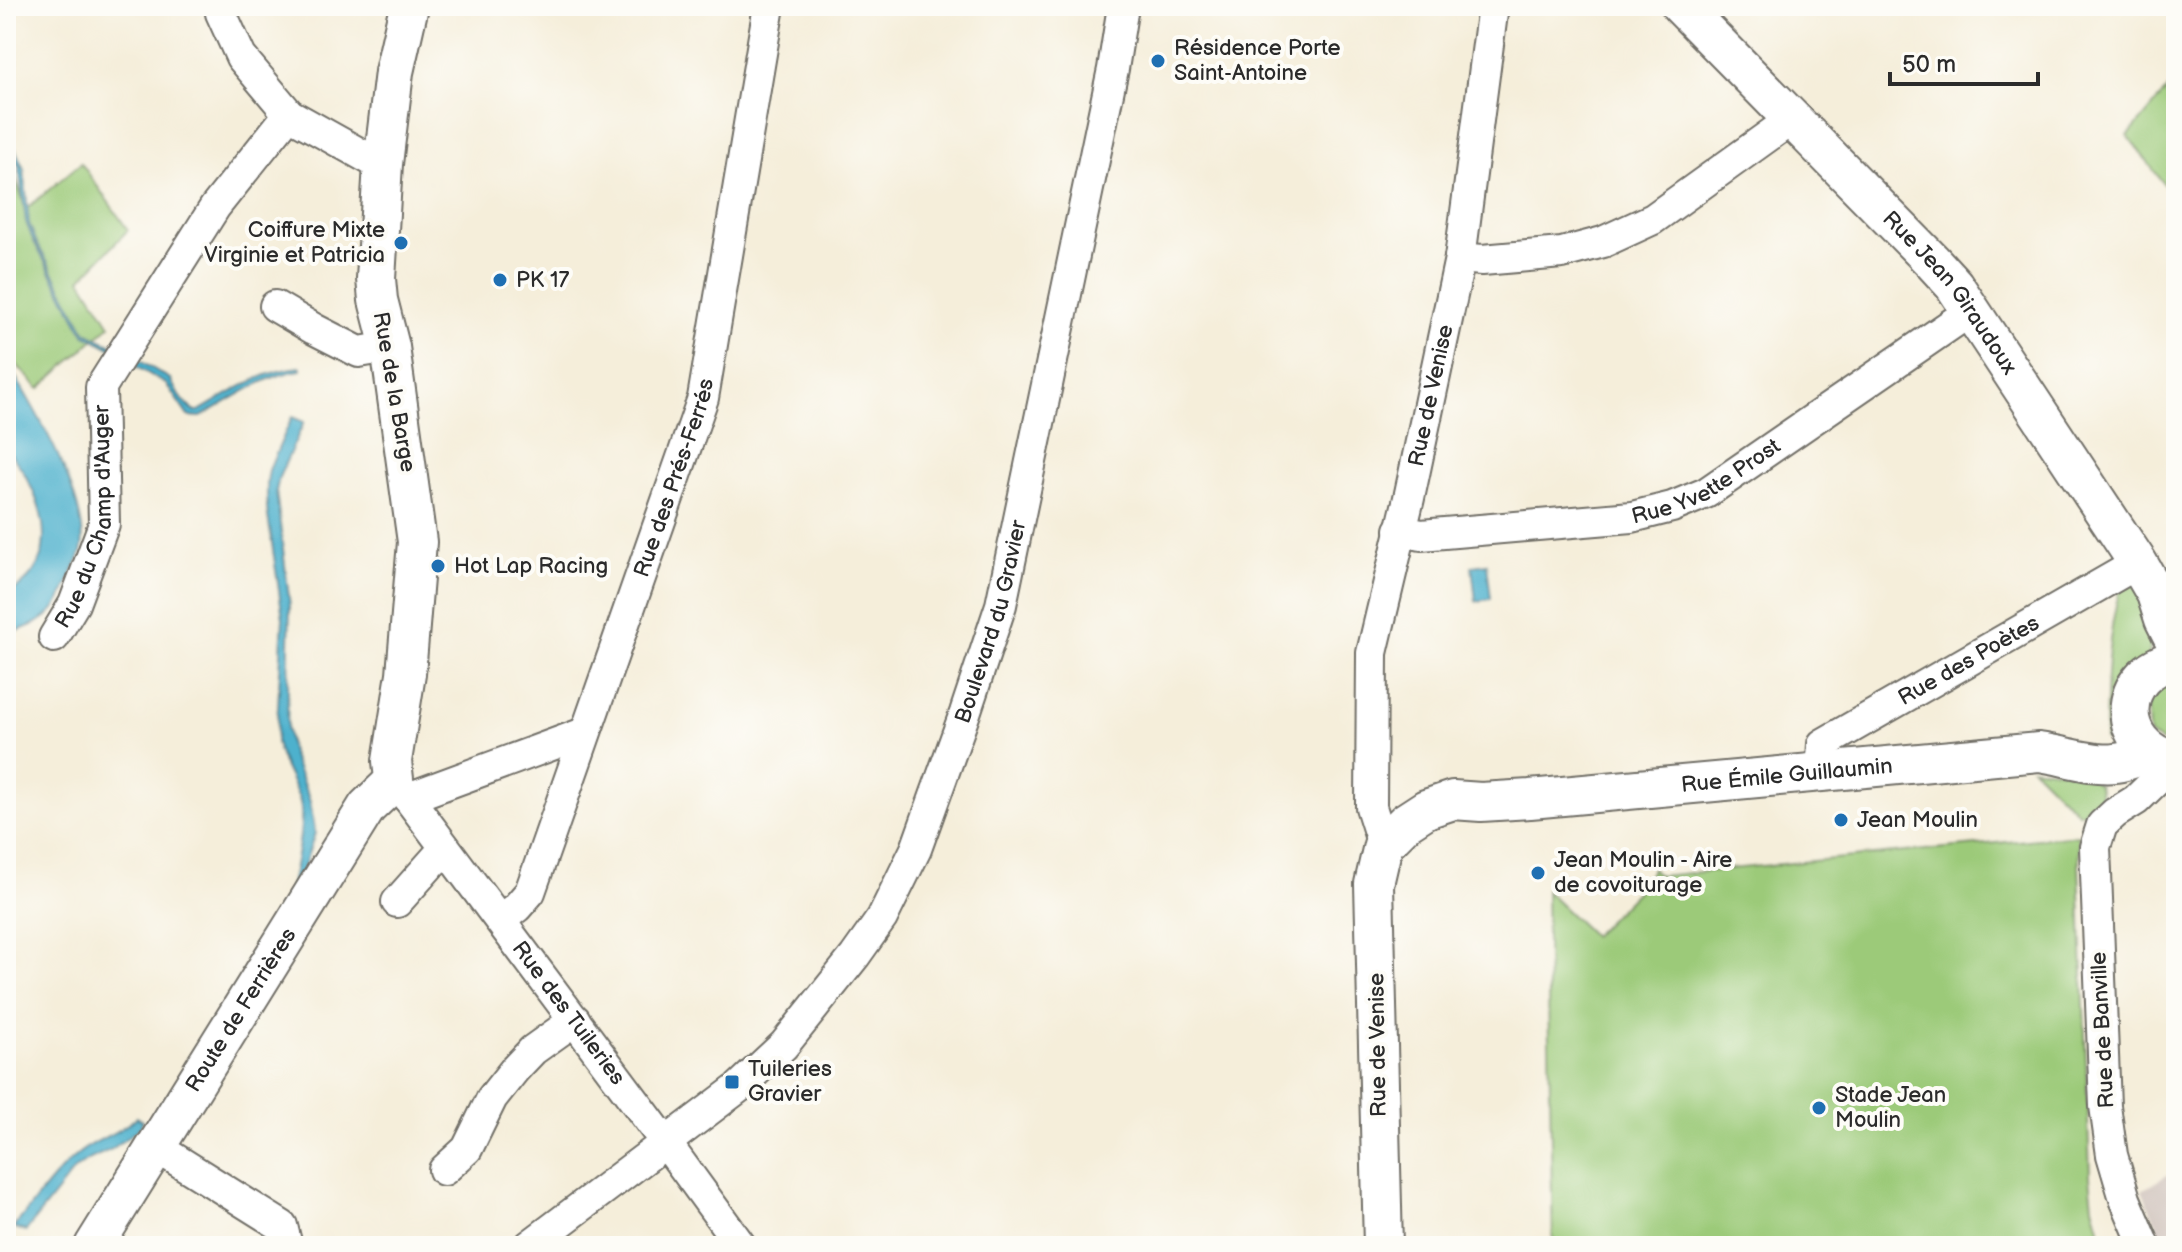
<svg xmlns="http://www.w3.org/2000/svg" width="2182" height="1252" viewBox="0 0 2182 1252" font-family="'Balsamiq Sans',sans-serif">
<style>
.industrial{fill:#cec1ba}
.green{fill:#9cca79;stroke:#647a52;stroke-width:2}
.water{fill:#4eb1cd;stroke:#3c6e7c;stroke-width:2}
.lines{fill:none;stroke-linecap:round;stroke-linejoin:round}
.minor-casing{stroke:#726f68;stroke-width:34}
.major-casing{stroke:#726f68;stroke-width:42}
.minor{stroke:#fff;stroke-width:30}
.major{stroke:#fff;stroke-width:38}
.poi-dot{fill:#1f6fb2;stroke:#fdfcf7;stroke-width:3}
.labels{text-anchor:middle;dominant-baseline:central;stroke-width:8;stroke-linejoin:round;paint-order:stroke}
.poi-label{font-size:22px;fill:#2b2b2b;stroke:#fdfcf7;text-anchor:start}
.street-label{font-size:22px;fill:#2b2b2b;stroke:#fdfcf7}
</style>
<rect width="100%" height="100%" fill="#fdfcf7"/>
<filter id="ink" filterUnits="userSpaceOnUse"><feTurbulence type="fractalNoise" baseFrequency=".0125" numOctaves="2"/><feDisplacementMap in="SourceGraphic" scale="16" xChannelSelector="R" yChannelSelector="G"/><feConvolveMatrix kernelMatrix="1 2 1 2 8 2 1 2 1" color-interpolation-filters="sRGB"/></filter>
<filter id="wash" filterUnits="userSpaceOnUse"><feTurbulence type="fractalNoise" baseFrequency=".006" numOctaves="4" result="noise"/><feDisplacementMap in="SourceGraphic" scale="32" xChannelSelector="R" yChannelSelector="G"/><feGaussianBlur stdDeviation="1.8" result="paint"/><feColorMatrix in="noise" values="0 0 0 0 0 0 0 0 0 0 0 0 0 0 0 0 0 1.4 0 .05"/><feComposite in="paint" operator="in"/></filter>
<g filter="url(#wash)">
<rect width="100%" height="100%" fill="#f5eeda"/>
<path class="industrial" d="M2176 1170V1246H2166L2142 1190Z"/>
<path class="green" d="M2176 79V200L2128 136Z
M6 151 26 209 81 163 128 230 81 279 110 325 39 389 6 353Z
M2138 580 2154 635 2148 656 2109 739 2105 740C2106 689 2106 639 2120 589Z
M2176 674V749L2149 735 2147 689Z
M2032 767 2086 774 2099 785 2102 802 2094 811 2078 813Z
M2078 835 2090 1177 2093 1206 2104 1246H1553L1546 891 1593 936 1645 883 1652 869 1659 876Z"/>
<path class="water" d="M6 129 24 169 29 223 37 243 86 332 118 348 116 351 84 334 33 240 26 222 19 167 6 138Z
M130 355 170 379 179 396 193 411H199C232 392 263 370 301 367V370C265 375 232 399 201 417L188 416 166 384 127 361Z
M6 361C32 404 89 498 82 548 81 557 74 567 71 576 55 617 46 621 6 635V595C59 567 48 516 24 473 19 464 11 456 7 447 3 437 6 376 6 361Z
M292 417 304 422 279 477 276 491 290 606 287 730 291 753 310 801 315 833 297 888 291 886C295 866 305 821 300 802 294 782 280 764 276 742L283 618 267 509V482L269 470Z
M1487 564 1491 599 1476 601 1472 566Z
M137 1117 143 1121 141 1124 142 1126 112 1149 86 1161 75 1169 26 1231 13 1228C34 1203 53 1174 79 1153 97 1139 118 1134 137 1117Z"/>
</g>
<g filter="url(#ink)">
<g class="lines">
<defs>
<g id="minor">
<path d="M220 6 221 13 241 57 289 114 375 162 383 164"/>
<path d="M1460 258 1482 260 1562 253 1603 242 1653 219 1792 119"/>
<path d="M275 306 314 329 359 352 390 347"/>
<path id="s1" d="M1400 530 1421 535 1632 517 1672 507 1706 493 1972 310"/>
<path id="s2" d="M54 637 74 604 104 524 101 387 215 207 289 114"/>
<path id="s3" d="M1821 772 1823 744 2138 563"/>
<path id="s4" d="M394 779 666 1143 741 1246"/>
<path d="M408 798 584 733"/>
<path id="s5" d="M1383 845 1371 807 1372 653 1409 498 1460 258 1493 6"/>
<path d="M397 902 445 848"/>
<path id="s6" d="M500 920 517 907 530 892 703 398 769 6"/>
<path d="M156 1147 282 1226 287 1246"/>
<path d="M444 1170 467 1149 492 1098 515 1069 533 1050 575 1020"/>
<path id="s7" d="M529 1246 738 1088 784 1045 855 956 882 918 916 849 965 713 1001 605 1113 69 1123 6"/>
<path d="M2145 1246 2125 1199 2112 1155 2105 1106 2095 847 2102 825 2115 813 2136 800 2176 761"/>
</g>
<g id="major">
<path id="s8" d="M1681 6 1932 261 1954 285 2138 563 2156 594 2164 619 2176 643"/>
<path d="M2173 760C2114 747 2115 672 2176 660"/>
<path id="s9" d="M94 1246 367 807 388 787 394 779 392 761 406 674 417 542 390 347 378 300 376 279 383 164 394 72 409 6"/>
<path id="s10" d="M1383 1246 1374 884 1383 845 1406 822 1426 809 1453 800 1481 802 1530 799 2039 752C2063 755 2092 766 2115 763 2127 762 2140 756 2151 752"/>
</g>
</defs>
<use href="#minor" class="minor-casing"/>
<use href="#major" class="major-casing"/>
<use href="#minor" class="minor"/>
<use href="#major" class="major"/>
</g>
</g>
<g class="poi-dot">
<circle cx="1158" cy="61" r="8"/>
<circle cx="401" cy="243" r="8"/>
<circle cx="500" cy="280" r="8"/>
<circle cx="438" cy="566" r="8"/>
<circle cx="1841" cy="820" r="8"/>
<circle cx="1538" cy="873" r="8"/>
<rect x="724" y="1074" width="16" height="16" rx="4"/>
<circle cx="1819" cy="1108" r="8"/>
</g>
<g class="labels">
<g class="poi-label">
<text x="1174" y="48">Résidence Porte<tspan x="1174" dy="25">Saint-Antoine</tspan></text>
<text x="385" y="230" text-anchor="end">Coiffure Mixte<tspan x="385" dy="25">Virginie et Patricia</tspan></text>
<text x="516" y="280">PK 17</text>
<text x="454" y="566">Hot Lap Racing</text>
<text x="1857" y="820">Jean Moulin</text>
<text x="1554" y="860">Jean Moulin - Aire<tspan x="1554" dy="25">de covoiturage</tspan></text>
<text x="748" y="1069">Tuileries<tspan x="748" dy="25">Gravier</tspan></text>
<text x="1835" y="1095">Stade Jean<tspan x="1835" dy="25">Moulin</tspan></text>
</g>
<g class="street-label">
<text stroke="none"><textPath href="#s8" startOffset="394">Rue Jean Giraudoux</textPath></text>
<text transform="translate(394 392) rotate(80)">Rue de la Barge</text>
<text stroke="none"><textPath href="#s5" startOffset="458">Rue de Venise</textPath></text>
<text stroke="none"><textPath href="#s6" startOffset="480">Rue des Prés-Ferrés</textPath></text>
<text stroke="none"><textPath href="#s1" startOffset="316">Rue Yvette Prost</textPath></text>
<text stroke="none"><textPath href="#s2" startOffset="128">Rue du Champ d'Auger</textPath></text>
<text stroke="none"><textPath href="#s7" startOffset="802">Boulevard du Gravier</textPath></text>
<text stroke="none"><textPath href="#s3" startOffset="196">Rue des Poètes</textPath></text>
<text stroke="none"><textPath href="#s10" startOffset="822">Rue Émile Guillaumin</textPath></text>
<text stroke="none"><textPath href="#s9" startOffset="278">Route de Ferrières</textPath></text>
<text stroke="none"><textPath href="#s4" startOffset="292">Rue des Tuileries</textPath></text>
<text transform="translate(2103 1030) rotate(-93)">Rue de Banville</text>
<text transform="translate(1378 1045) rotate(-91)">Rue de Venise</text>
</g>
</g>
<rect width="2182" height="1252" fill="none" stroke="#fdfcf7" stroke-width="32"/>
<path d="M1890 72v12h148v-12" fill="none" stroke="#2b2b2b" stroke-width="4"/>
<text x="1902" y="72" font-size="24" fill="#2b2b2b" stroke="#fdfcf7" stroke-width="6" paint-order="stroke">50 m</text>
</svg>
